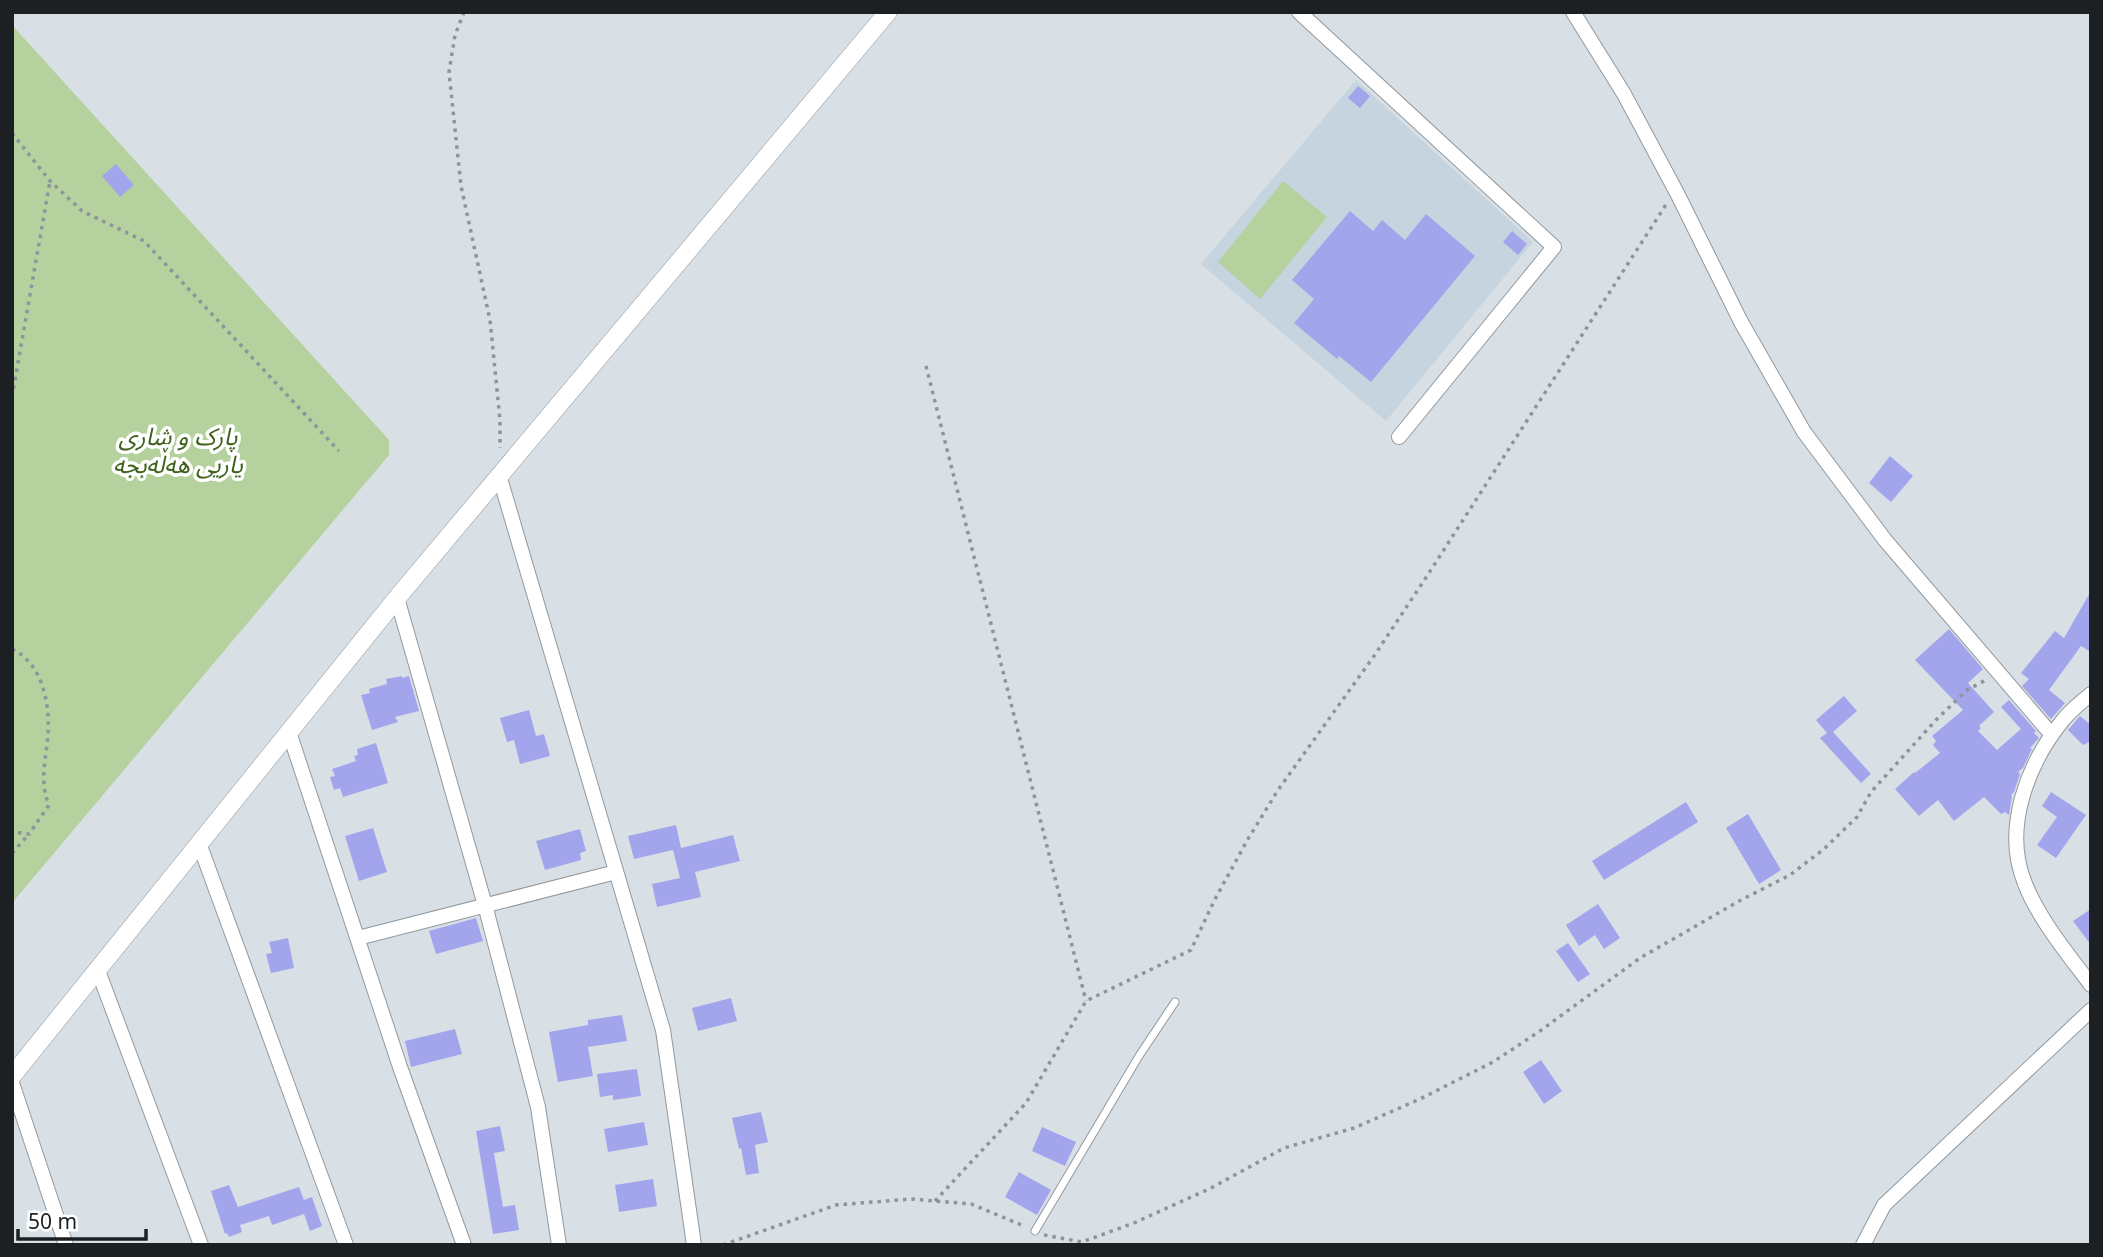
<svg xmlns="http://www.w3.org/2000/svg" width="2103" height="1257" viewBox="0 0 2103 1257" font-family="Georgia,'Noto Sans Arabic',serif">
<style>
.built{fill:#c6d4df}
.green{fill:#b4d19e}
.building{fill:#a2a5ec}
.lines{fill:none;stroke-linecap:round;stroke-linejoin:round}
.service-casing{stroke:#92999e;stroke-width:9}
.minor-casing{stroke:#92999e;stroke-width:16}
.tertiary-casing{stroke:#92999e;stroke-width:19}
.path{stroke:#8e9499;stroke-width:3.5;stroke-dasharray:3.5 5;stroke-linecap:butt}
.service{stroke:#fff;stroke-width:7}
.minor{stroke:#fff;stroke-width:14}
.tertiary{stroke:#fff;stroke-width:18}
.labels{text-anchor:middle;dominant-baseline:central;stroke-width:7;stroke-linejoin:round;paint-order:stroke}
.park-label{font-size:24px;font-style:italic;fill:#3f611b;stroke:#fff}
</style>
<rect width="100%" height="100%" fill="#d8e0e6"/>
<path class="built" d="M1356 80 1533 242 1386 421 1201 264Z"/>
<path class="green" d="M12 25 389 440V455L12 903Z
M1283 181 1327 217 1260 299 1218 262Z"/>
<path class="building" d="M1358 86 1370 96 1360 108 1348 98Z
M116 164 134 185 120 197 102 176Z
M1350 211 1373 231 1382 220 1405 240 1426 214 1475 256 1371 382 1339 356 1337 359 1294 323 1314 299 1292 280Z
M1512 231 1527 244 1518 255 1503 242Z
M1890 456 1913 476 1891 502 1869 483Z
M2091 591V652L2081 646 2049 690 2065 703 2051 719 2022 686 2029 679 2021 673 2055 631 2064 638Z
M1949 629 1983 669 1968 683 1994 712 1979 726 1981 728 1978 731 1997 750 2021 729 2001 707 2009 700 2036 731 2034 733 2039 738 2030 748 2032 749 2023 768 2018 772 2020 774 2014 792 2011 795 2012 797 2009 815 2005 812 2001 814 1984 797 1954 821 1938 800 1919 816 1895 789 1914 772 1915 773 1940 753 1933 745 1936 741 1932 736 1963 710 1915 660Z
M402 676V678L409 676 419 711 395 717 398 722 372 730 361 695 370 693 369 689 387 684 386 679Z
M1844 696 1857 711 1833 732 1871 774 1861 783 1820 738 1827 733 1816 720Z
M529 710 536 736 544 734 550 756 520 764 514 740 507 742 500 718Z
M2080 716 2091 725V741L2083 745 2068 730Z
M376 743 388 783 343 797 340 788 334 790 330 777 335 776 332 769 356 761 354 756 358 755 357 749Z
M2051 792 2086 815 2056 858 2037 845 2057 817 2042 806Z
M1686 802 1698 822 1604 880 1592 861Z
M1748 814 1781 870 1759 884 1726 828Z
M676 825 681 848 733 835 740 861 695 872 701 897 657 907 652 884 680 878 673 850 634 859 628 836Z
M373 828 387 872 359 881 345 836Z
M580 829 586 851 580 853 581 860 545 870 536 841Z
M1598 904 1620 938 1604 949 1595 935 1579 946 1566 925Z
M2091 909V945L2073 921Z
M476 918 483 941 436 954 429 931Z
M288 938 294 968 271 973 266 954 272 953 269 942Z
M1568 943 1590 974 1578 982 1556 951Z
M731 998 737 1021 698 1031 692 1008Z
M622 1015 627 1041 588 1047 593 1076 558 1082 549 1032 588 1025V1020Z
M455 1029 462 1054 411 1067 405 1041Z
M1541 1060 1562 1091 1544 1104 1523 1072Z
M637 1069 641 1096 613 1100V1095L600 1097 597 1074Z
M761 1112 768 1142 755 1145 759 1173 746 1175 741 1148 739 1149 732 1118Z
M644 1122 648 1145 608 1152 604 1129Z
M500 1126 505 1151 494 1153 503 1207 515 1205 519 1230 493 1234 476 1131Z
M1042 1127 1076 1142 1065 1166 1032 1151Z
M1019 1172 1051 1190 1037 1215 1005 1197Z
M653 1179 657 1206 619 1212 615 1185Z
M229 1185 238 1207 299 1187 304 1200 312 1197 322 1226 310 1231 304 1214 272 1225 269 1216 240 1225 242 1232 229 1237 227 1233 225 1234 211 1191Z"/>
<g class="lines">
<defs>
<path id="service" d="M1035 1231 1139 1056 1175 1002"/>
<path id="minor" d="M1299 12 1554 247 1399 437
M1573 12 1624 94 1678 195 1741 322 1804 432 1885 540 2052 735
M499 475 663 1030 694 1245
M397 598 485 905 538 1107 559 1245
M2091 694C2081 702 2071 710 2063 720 2028 763 2003 827 2024 881 2037 917 2068 954 2091 985
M289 732 400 1067 464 1245
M199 843 346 1245
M358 938 616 872
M97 968 201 1245
M12 1083 66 1245
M1863 1245 1884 1205 2091 1010"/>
<path id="tertiary" d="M12 1076 397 598 888 12"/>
</defs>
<use href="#service" class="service-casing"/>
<use href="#minor" class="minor-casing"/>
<use href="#tertiary" class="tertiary-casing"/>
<path class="path" d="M464 12 455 35 449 72 461 186 490 320 500 420V448
M12 133 50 181 82 211 144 241 339 451
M926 366 1086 1001
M12 397 50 181
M12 649C43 664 50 704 48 735 46 759 39 783 49 805L29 834 12 832
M12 853 29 834
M935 1201 1026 1103 1086 1001 1191 950 1214 901 1248 839 1278 790 1374 656 1427 576 1667 203
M1044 1235 1082 1242 1134 1223 1211 1188 1284 1148 1354 1128 1420 1099 1493 1062 1540 1031 1640 958 1741 900 1790 875 1824 849 1857 817 1871 792 1936 720 1967 690 1986 680
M723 1245 836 1205 911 1199 971 1204 1024 1226"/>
<use href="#service" class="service"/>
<use href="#minor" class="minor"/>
<use href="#tertiary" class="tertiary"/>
</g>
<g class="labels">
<g class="park-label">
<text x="178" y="437">پارک و شاری<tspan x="178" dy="28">یاریی ھەڵەبجە</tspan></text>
</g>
</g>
<rect width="2103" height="1257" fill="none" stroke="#1d2022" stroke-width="28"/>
<path d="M18 1229v10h128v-10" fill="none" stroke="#1d2022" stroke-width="3.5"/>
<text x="28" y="1229" font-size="21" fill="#1d2022" stroke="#ffffff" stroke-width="5" paint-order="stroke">50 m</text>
</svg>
